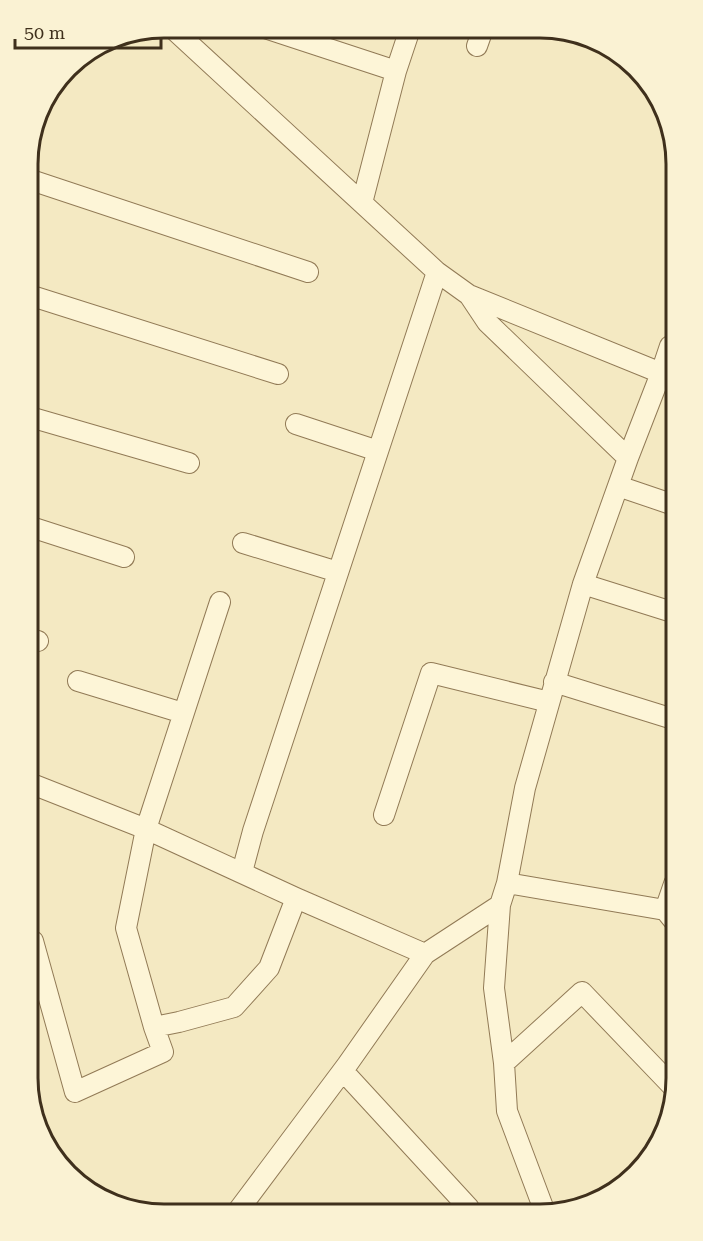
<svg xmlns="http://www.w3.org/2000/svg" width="703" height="1241" viewBox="0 0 703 1241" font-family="'Roboto Serif',serif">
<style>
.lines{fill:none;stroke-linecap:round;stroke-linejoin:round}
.minor-casing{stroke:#917a56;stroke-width:22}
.minor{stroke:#fdf5d7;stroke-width:20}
.rim{fill:none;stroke:#3f301c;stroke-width:3}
</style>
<rect width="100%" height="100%" fill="#f4e9c2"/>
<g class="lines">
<defs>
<path id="minor" d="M171 27 437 272 469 295 661 373 671 376
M265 28 396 71
M477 46 483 29
M28 179 308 272
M362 203 396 71 410 29
M29 295 278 374
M469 295 487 322 628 458
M30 417 189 463
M296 424 378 451
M618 486 671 504
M31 527 124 557
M243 543 338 572
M583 584 672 612
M31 639 38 641
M78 681 183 713
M554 682 673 719
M32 784 146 829 296 898 425 954
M384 815 431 673 549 702
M242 872 253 831 437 272
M507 883 665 910 674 921
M665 910 674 884
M33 941 75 1092 163 1052 154 1027 179 1022 234 1007 269 968 296 898
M154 1027 126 928 146 829 220 602
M504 1063 582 992 675 1089
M343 1071 469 1208
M543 1207 507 1111 504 1063 494 988 500 905 507 883 525 788 583 584 628 458 661 373 670 346
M237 1212 347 1065 425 954 500 905"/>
</defs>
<use href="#minor" class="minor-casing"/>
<use href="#minor" class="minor"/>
</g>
<path d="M0 0H703V1241H0ZM164 38H540A126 126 0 0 1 666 164V1078A126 126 0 0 1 540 1204H164A126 126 0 0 1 38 1078V164A126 126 0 0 1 164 38Z" fill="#faf2d3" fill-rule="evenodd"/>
<path class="rim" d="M164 38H540A126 126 0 0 1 666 164V1078A126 126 0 0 1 540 1204H164A126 126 0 0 1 38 1078V164A126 126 0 0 1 164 38Z"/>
<path d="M15 39v9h146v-9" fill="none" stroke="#3f301c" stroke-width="3"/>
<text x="24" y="39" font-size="18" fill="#3f301c" stroke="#faf2d3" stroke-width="4.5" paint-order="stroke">50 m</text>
</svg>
